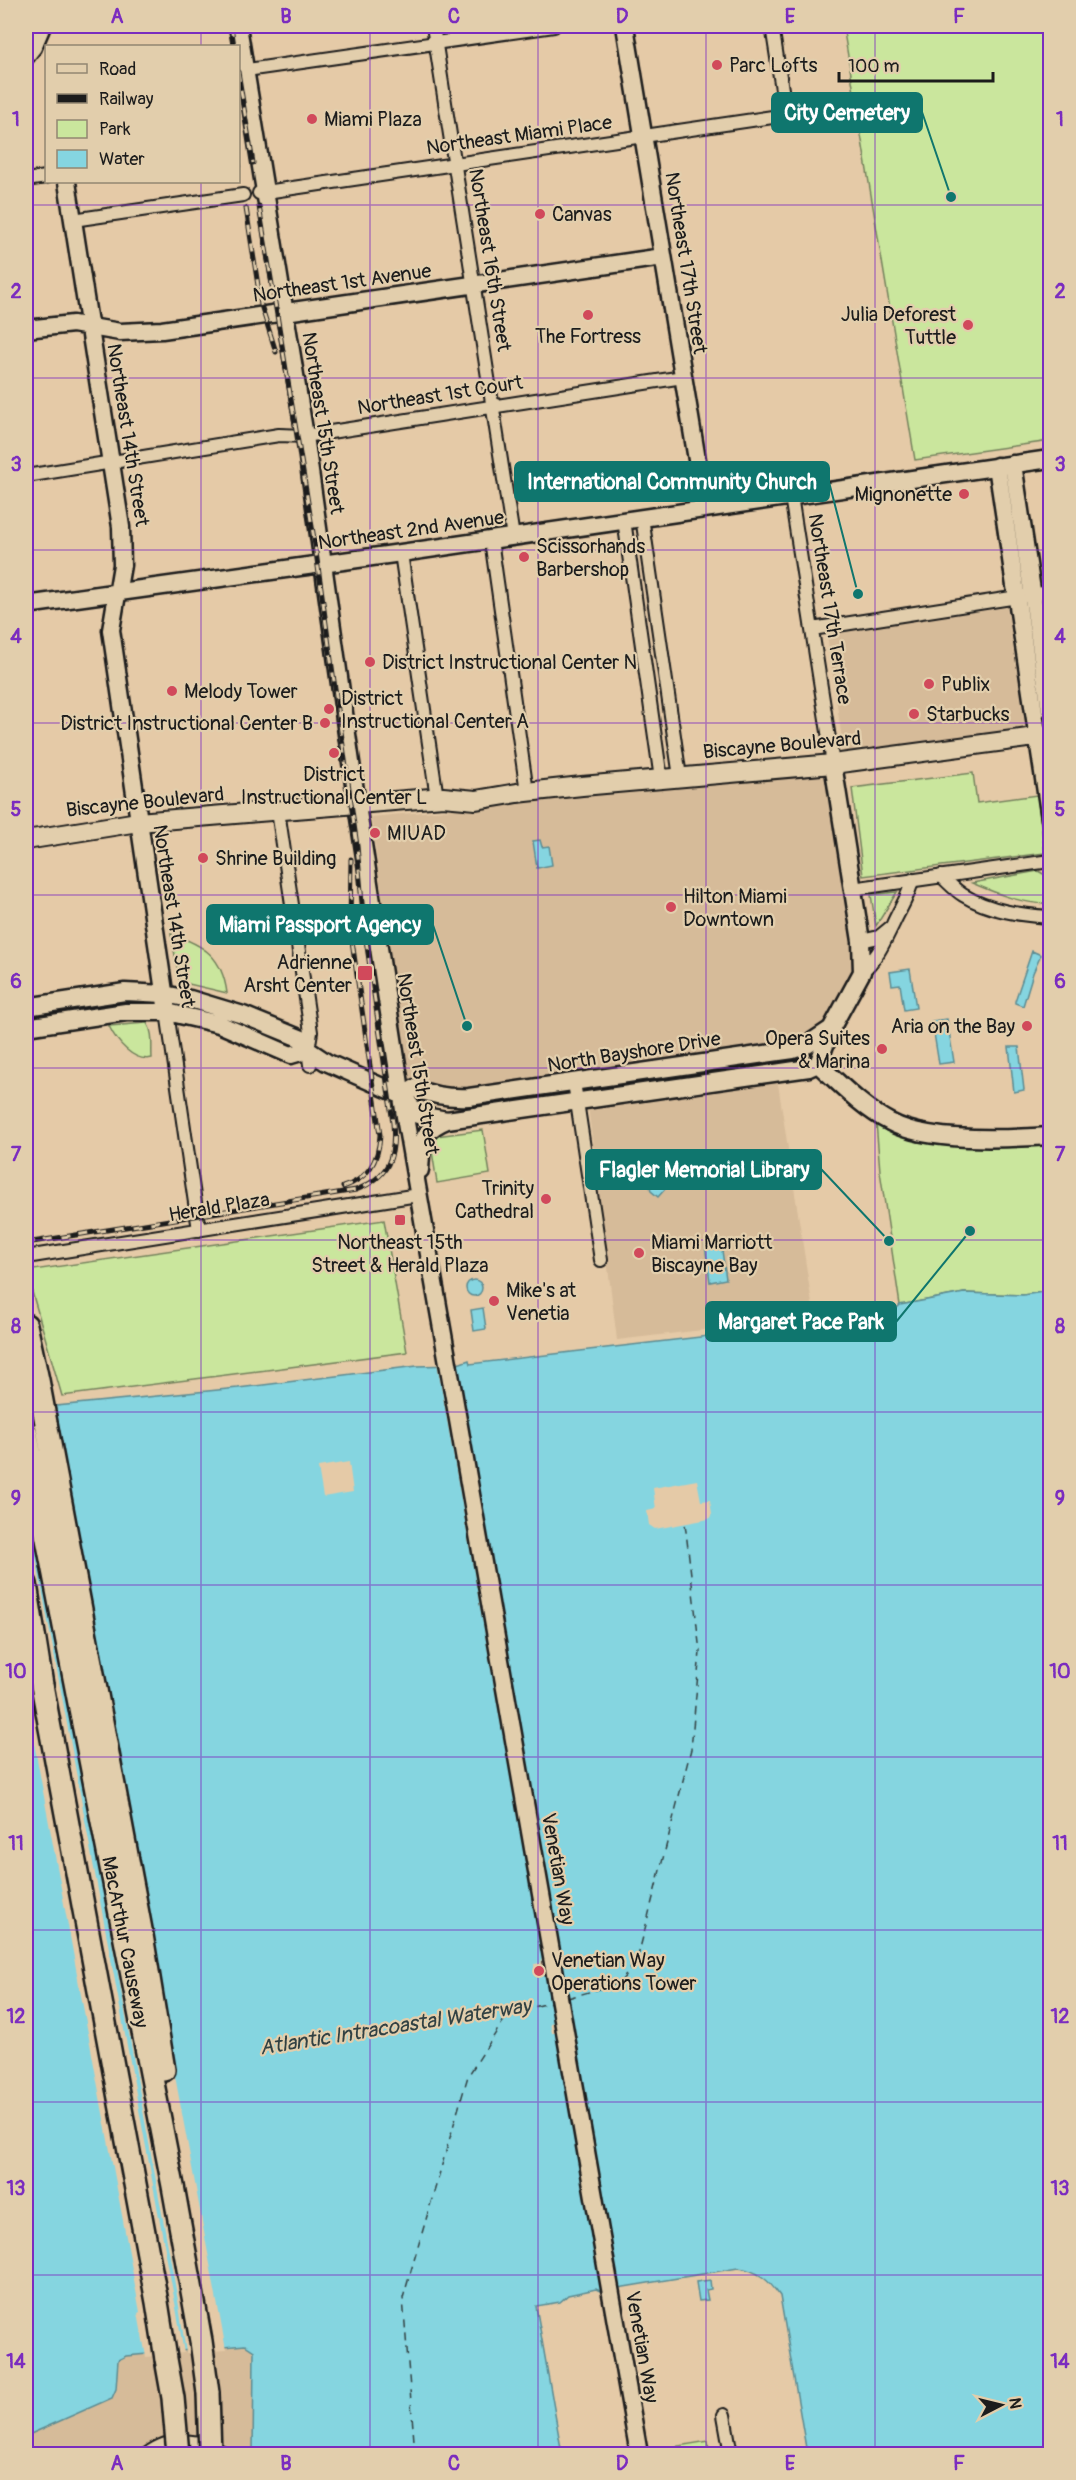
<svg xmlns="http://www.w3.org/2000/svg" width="1076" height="2480" viewBox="0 0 1076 2480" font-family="Pangolin,sans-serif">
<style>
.built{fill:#d6bb99}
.green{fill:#cae69d;stroke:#73815c;stroke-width:1.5}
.water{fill:#85d5e0;stroke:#5b8b92;stroke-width:1.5}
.pier{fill:#e5caa7}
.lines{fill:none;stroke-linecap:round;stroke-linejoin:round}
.ferry{stroke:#314143;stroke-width:1.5;stroke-dasharray:8 6;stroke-linecap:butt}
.street-casing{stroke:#1c1c1c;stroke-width:16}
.secondary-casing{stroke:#1c1c1c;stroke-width:21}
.primary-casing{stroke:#1c1c1c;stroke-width:22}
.highway-casing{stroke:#1c1c1c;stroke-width:26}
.street{stroke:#e2ceac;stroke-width:12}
.secondary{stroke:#e2ceac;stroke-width:16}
.primary{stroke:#e2ceac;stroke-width:18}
.highway{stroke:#e2ceac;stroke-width:21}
.rail-casing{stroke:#1c1c1c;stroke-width:5}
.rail{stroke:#e2ceac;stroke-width:3;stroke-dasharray:9;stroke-linecap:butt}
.highway-bridge-casing{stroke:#1c1c1c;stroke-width:26;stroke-linecap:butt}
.highway-bridge{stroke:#e2ceac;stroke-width:21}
.grid{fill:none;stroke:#7b2cbf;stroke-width:1.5;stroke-opacity:0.55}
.poi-dot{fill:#d1495b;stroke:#e2ceac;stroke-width:2}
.labels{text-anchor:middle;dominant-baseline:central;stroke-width:4.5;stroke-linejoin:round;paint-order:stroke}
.poi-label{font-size:20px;fill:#1c1c1c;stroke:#e2ceac;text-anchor:start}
.street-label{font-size:20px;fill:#1c1c1c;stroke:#e2ceac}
.water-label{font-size:21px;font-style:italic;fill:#314143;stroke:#e2ceac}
.leader{fill:none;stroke:#0f766e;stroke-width:2}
.callout-dot{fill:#0f766e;stroke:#e2ceac;stroke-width:2}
.callout{fill:#0f766e;stroke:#0f766e;stroke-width:2}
.callout-label{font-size:21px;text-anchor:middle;font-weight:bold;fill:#fff}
.neatline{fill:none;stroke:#7b2cbf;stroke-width:2}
.grid-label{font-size:20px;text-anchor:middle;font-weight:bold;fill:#7b2cbf}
</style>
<rect width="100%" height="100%" fill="#e5caa7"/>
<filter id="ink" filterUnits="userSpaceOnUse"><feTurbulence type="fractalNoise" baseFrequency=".0167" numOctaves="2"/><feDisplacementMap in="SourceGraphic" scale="12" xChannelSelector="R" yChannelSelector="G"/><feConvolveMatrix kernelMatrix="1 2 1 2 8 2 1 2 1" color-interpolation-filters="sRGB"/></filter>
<g filter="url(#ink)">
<path class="built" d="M1007 607 1026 731 844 754 827 634Z
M829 773 857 971 827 1026 806 1040 772 1045 814 1317 617 1340 584 1074 455 1091 408 1080 371 817Z
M245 2345 254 2351 253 2454H26V2436L112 2398 116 2389 118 2359 126 2356Z"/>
<path class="green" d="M843 26H1050V441L915 460Z
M973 773 977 803 1037 795 1045 853 863 876 852 788Z
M1038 871 1049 877 1050 904C1022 904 998 894 972 883Z
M897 892 876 926 871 895Z
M171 934C204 945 222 956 227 993L180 982Z
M147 1023C154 1033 151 1047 152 1058 134 1063 116 1041 109 1026Z
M876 1122 918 1142 1029 1146 1050 1145V1291L1023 1295 964 1293 900 1305 880 1171Z
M483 1130 490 1174 437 1183 431 1145 436 1136Z
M384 1220 407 1352 62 1396 26 1271Z
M708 2441 710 2454H673L672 2447Z"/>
<path class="water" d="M540 840 542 847 549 846 552 865 537 868 533 841Z
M1032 951 1041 955 1033 973 1023 1006 1015 1003V1001Z
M910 969 916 1008 904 1010 900 984 892 985 890 972Z
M947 1019 954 1062 939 1064 932 1021Z
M1009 1047H1019L1024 1090 1014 1092Z
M658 1171 661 1173 663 1185 666 1188 658 1197 651 1191 648 1175Z
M721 1243 726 1279 710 1282 705 1245Z
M466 1288a8 8 0 1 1 16 0a8 8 0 1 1-16 0Z
M1050 1291V2454H807L780 2296C769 2280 757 2270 738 2268L600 2291 596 2289 568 2295 560 2302 536 2306 562 2454H253L254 2351 245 2345 126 2356 118 2360 116 2389 112 2398 26 2436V1409L238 1388 417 1366 455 1365 469 1360 470 1364 820 1323 835 1321 834 1316 896 1309 900 1305 964 1293 1023 1295Z
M483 1308 486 1329 474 1331 471 1310Z
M710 2280 711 2289 706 2290 708 2300 699 2301 696 2282Z"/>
<path class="pier" d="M457 1361 620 2288 601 2292 557 2039 555 2033H552L550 2023 554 2022 546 1975 536 1976 534 1964 541 1963 542 1957 437 1363Z
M50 1404 226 2350 186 2353 179 2306 26 1474V1406Z
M349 1462 353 1492 323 1497 318 1467Z
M697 1480 701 1501 710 1500 712 1514 709 1519 655 1529 649 1525 647 1511 656 1509 653 1488Z
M26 1504 176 2308 184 2353 146 2357 138 2313 140 2312 26 1700Z"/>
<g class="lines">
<path class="ferry" d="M568 1998 620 1983 637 1960 691 1749 700 1652 685 1523
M415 2454 403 2298 468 2076 508 2014 552 2002"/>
<defs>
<path id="street" d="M433 26 513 537
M240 71 554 26
M26 180 46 177
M259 193 786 115 772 26
M73 220 243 195
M26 476 279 435 305 436 683 377
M791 496 833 764
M642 517 680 777
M624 520 661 779
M491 540 527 792
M401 553 437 798
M812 629 1050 592
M278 811 311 1032 308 1050 310 1065
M941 876C948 882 955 890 963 895 989 911 1021 915 1050 917
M852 889 1050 861
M861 941 879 937 890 928
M862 972C878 957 884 942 893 924 900 908 909 897 912 880
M167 1012 199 1230
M574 1082 601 1260
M26 1257 418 1195
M724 2415 731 2454
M147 2454C172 2435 200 2439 226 2454"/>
<path id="secondary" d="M238 26 305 436 357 805 406 1123 639 2454
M625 26 705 508
M26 56 33 47 42 26
M67 182 121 527 122 565 111 630 167 1012
M26 329 73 324 120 332 162 330 663 257
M1013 464 1050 710
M997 466 1050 819
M26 605 401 553 1050 459
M26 1007 125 992 164 994 190 999 243 1015 302 1039 308 1050 326 1062 403 1096 418 1115 447 1120 809 1068 818 1064 831 1029 862 972 861 941 833 764
M26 1027 126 1012H167L219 1024 291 1055 308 1050
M818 1064C840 1084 863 1108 890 1122 928 1143 1007 1139 1050 1136
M403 1096 415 1088C433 1096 450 1098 469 1097L793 1050 807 1045 831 1029
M420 1170C422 1144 419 1131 447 1120"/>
<path id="primary" d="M26 840 138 822 443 797 476 800 517 793 582 786 833 764 1050 735"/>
<path id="highway" d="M26 1325 38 1380 142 1935 164 2070
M26 1431 173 2186 201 2341 208 2393
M26 1584 42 1685 157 2302 166 2359"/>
</defs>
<use href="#street" class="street-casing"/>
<use href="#secondary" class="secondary-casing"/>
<use href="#primary" class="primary-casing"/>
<use href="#highway" class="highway-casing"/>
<use href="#street" class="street"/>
<use href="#secondary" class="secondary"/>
<use href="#primary" class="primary"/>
<use href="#highway" class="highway"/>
<defs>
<path id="rail" d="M231 26 234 46
M238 72 253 163
M238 161 239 165
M246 208 261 305 276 352
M343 1187C368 1179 379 1160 380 1135L350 927 351 859
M26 1243 356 1190C389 1177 396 1157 393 1123L364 926 357 846 315 545 259 206"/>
</defs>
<use href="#rail" class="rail-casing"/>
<use href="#rail" class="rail"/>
<defs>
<path id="highway-bridge" d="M166 2359 173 2398 178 2454
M208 2393 210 2454"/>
</defs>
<use href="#highway-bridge" class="highway-bridge-casing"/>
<use href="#highway-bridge" class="highway-bridge"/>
</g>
</g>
<path class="grid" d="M201 26V46M370 26V2454M538 26V2454M706 26V2454M875 26V2454M201 182V2454M26 205H1050M26 378H1050M26 550H1050M26 723H1050M26 895H1050M26 1068H1050M26 1240H1050M26 1412H1050M26 1585H1050M26 1757H1050M26 1930H1050M26 2102H1050M26 2275H1050"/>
<g class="poi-dot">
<circle cx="717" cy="65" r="6"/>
<circle cx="312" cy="119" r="6"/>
<circle cx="540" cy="214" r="6"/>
<circle cx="588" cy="315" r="6"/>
<circle cx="968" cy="325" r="6"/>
<circle cx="964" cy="494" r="6"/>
<circle cx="524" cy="557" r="6"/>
<circle cx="370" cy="662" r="6"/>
<circle cx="929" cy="684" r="6"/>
<circle cx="172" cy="691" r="6"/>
<circle cx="329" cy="709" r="6"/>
<circle cx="914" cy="714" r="6"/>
<circle cx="325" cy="723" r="6"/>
<circle cx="334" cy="753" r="6"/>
<circle cx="375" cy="833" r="6"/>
<circle cx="203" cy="858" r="6"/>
<circle cx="671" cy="907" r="6"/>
<rect x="357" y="965" width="16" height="16" rx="3"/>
<circle cx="1027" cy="1026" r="6"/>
<circle cx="882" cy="1049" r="6"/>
<circle cx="546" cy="1199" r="6"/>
<rect x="394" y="1214" width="12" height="12" rx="3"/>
<circle cx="639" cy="1253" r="6"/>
<circle cx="494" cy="1301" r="6"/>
<circle cx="539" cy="1971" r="6"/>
</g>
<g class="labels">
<g class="poi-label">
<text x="729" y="65">Parc Lofts</text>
<text x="324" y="119">Miami Plaza</text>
<text x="552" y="214">Canvas</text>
<text x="956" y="314" text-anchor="end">Julia Deforest<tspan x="956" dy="23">Tuttle</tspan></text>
<text x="588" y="336" text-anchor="middle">The Fortress</text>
<text x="952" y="494" text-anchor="end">Mignonette</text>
<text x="536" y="546">Scissorhands<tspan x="536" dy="23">Barbershop</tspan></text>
<text x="382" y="662">District Instructional Center N</text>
<text x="941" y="684">Publix</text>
<text x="184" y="691">Melody Tower</text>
<text x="341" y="698">District<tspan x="341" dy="23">Instructional Center A</tspan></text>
<text x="926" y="714">Starbucks</text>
<text x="313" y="723" text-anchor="end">District Instructional Center B</text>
<text x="334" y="774" text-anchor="middle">District<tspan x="334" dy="23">Instructional Center L</tspan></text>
<text x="387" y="833">MIUAD</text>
<text x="215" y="858">Shrine Building</text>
<text x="683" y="896">Hilton Miami<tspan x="683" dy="23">Downtown</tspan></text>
<text x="352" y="962" text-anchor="end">Adrienne<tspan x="352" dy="23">Arsht Center</tspan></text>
<text x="1015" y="1026" text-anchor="end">Aria on the Bay</text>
<text x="870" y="1038" text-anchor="end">Opera Suites<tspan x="870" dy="23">&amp; Marina</tspan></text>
<text x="534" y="1188" text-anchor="end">Trinity<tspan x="534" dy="23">Cathedral</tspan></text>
<text x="400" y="1242" text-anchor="middle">Northeast 15th<tspan x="400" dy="23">Street &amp; Herald Plaza</tspan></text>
<text x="651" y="1242">Miami Marriott<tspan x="651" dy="23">Biscayne Bay</tspan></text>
<text x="506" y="1290">Mike's at<tspan x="506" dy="23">Venetia</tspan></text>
<text x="551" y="1960">Venetian Way<tspan x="551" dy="23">Operations Tower</tspan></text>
</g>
<g class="street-label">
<text transform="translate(519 135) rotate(-8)">Northeast Miami Place</text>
<text transform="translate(490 260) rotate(81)">Northeast 16th Street</text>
<text transform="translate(686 263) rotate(81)">Northeast 17th Street</text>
<text transform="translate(342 283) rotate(-8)">Northeast 1st Avenue</text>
<text transform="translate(440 395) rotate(-9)">Northeast 1st Court</text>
<text transform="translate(323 423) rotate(81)">Northeast 15th Street</text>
<text transform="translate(128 435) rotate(81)">Northeast 14th Street</text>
<text transform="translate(411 530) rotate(-8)">Northeast 2nd Avenue</text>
<text transform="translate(830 609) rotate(81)">Northeast 17th Terrace</text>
<text transform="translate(782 745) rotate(-5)">Biscayne Boulevard</text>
<text transform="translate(145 802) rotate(-6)">Biscayne Boulevard</text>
<text transform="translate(174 916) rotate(81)">Northeast 14th Street</text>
<text transform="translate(634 1052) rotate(-9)">North Bayshore Drive</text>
<text transform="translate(418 1064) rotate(81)">Northeast 15th Street</text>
<text transform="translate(219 1207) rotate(-9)">Herald Plaza</text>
<text transform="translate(558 1869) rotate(80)">Venetian Way</text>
<text transform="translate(125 1942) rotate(79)">MacArthur Causeway</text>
<text transform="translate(642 2347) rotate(80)">Venetian Way</text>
</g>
<g class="water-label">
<text transform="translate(395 2027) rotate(-9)">Atlantic Intracoastal Waterway</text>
</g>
</g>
<path class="leader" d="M951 197L922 112M858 594L829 482M467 1026L433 925M889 1241L821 1169M970 1231L896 1322"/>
<g class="callout-dot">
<circle cx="951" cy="197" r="6"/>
<circle cx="858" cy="594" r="6"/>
<circle cx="467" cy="1026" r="6"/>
<circle cx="889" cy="1241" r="6"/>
<circle cx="970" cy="1231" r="6"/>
</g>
<g class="callout">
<rect x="772" y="93" width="150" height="39" rx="6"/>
<rect x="515" y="462" width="314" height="39" rx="6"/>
<rect x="207" y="905" width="226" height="39" rx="6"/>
<rect x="586" y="1150" width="235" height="39" rx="6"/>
<rect x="706" y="1302" width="190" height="39" rx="6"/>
</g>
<g class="callout-label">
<text x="847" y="120">City Cemetery</text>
<text x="672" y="489">International Community Church</text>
<text x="320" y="932">Miami Passport Agency</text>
<text x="704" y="1177">Flagler Memorial Library</text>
<text x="801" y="1329">Margaret Pace Park</text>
</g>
<rect width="1076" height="2480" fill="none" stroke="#e2ceac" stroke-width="66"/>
<rect x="45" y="45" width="195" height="138" fill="#e2ceac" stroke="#938772" stroke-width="1.5"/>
<rect x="57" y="64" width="30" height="9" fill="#e2ceac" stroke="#938772" stroke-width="1.5"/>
<text x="99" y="75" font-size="18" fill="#1c1c1c">Road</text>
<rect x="57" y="94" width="30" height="9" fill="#1c1c1c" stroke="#938772" stroke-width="1.5"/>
<text x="99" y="105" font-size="18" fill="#1c1c1c">Railway</text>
<rect x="57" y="120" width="30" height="18" fill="#cae69d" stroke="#938772" stroke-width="1.5"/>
<text x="99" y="135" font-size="18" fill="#1c1c1c">Park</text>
<rect x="57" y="150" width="30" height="18" fill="#85d5e0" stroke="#938772" stroke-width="1.5"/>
<text x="99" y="165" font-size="18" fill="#1c1c1c">Water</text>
<g transform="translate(1001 2405) rotate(83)" stroke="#e2ceac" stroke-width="4.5" paint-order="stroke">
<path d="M0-4.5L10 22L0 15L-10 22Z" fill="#1c1c1c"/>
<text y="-9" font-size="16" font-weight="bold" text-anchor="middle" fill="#1c1c1c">N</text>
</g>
<path d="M839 72v9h154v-9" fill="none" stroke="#1c1c1c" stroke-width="3"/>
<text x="848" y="72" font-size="18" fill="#1c1c1c" stroke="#e2ceac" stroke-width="4.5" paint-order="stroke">100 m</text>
<rect x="33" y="33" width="1010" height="2414" class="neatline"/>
<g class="grid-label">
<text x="117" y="23">A</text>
<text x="286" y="23">B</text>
<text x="454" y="23">C</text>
<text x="622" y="23">D</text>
<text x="790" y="23">E</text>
<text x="959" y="23">F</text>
<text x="16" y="126">1</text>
<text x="1060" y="126">1</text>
<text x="16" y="298">2</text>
<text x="1060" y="298">2</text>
<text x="16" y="471">3</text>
<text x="1060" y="471">3</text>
<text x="16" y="643">4</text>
<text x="1060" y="643">4</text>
<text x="16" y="816">5</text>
<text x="1060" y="816">5</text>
<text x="16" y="988">6</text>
<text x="1060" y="988">6</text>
<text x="16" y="1161">7</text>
<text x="1060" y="1161">7</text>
<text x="16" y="1333">8</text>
<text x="1060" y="1333">8</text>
<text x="16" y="1505">9</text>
<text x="1060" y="1505">9</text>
<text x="16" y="1678">10</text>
<text x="1060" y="1678">10</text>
<text x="16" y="1850">11</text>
<text x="1060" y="1850">11</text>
<text x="16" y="2023">12</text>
<text x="1060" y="2023">12</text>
<text x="16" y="2195">13</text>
<text x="1060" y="2195">13</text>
<text x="16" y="2368">14</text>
<text x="1060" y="2368">14</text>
<text x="117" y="2470">A</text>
<text x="286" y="2470">B</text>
<text x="454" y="2470">C</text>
<text x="622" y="2470">D</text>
<text x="790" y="2470">E</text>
<text x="959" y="2470">F</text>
</g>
</svg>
